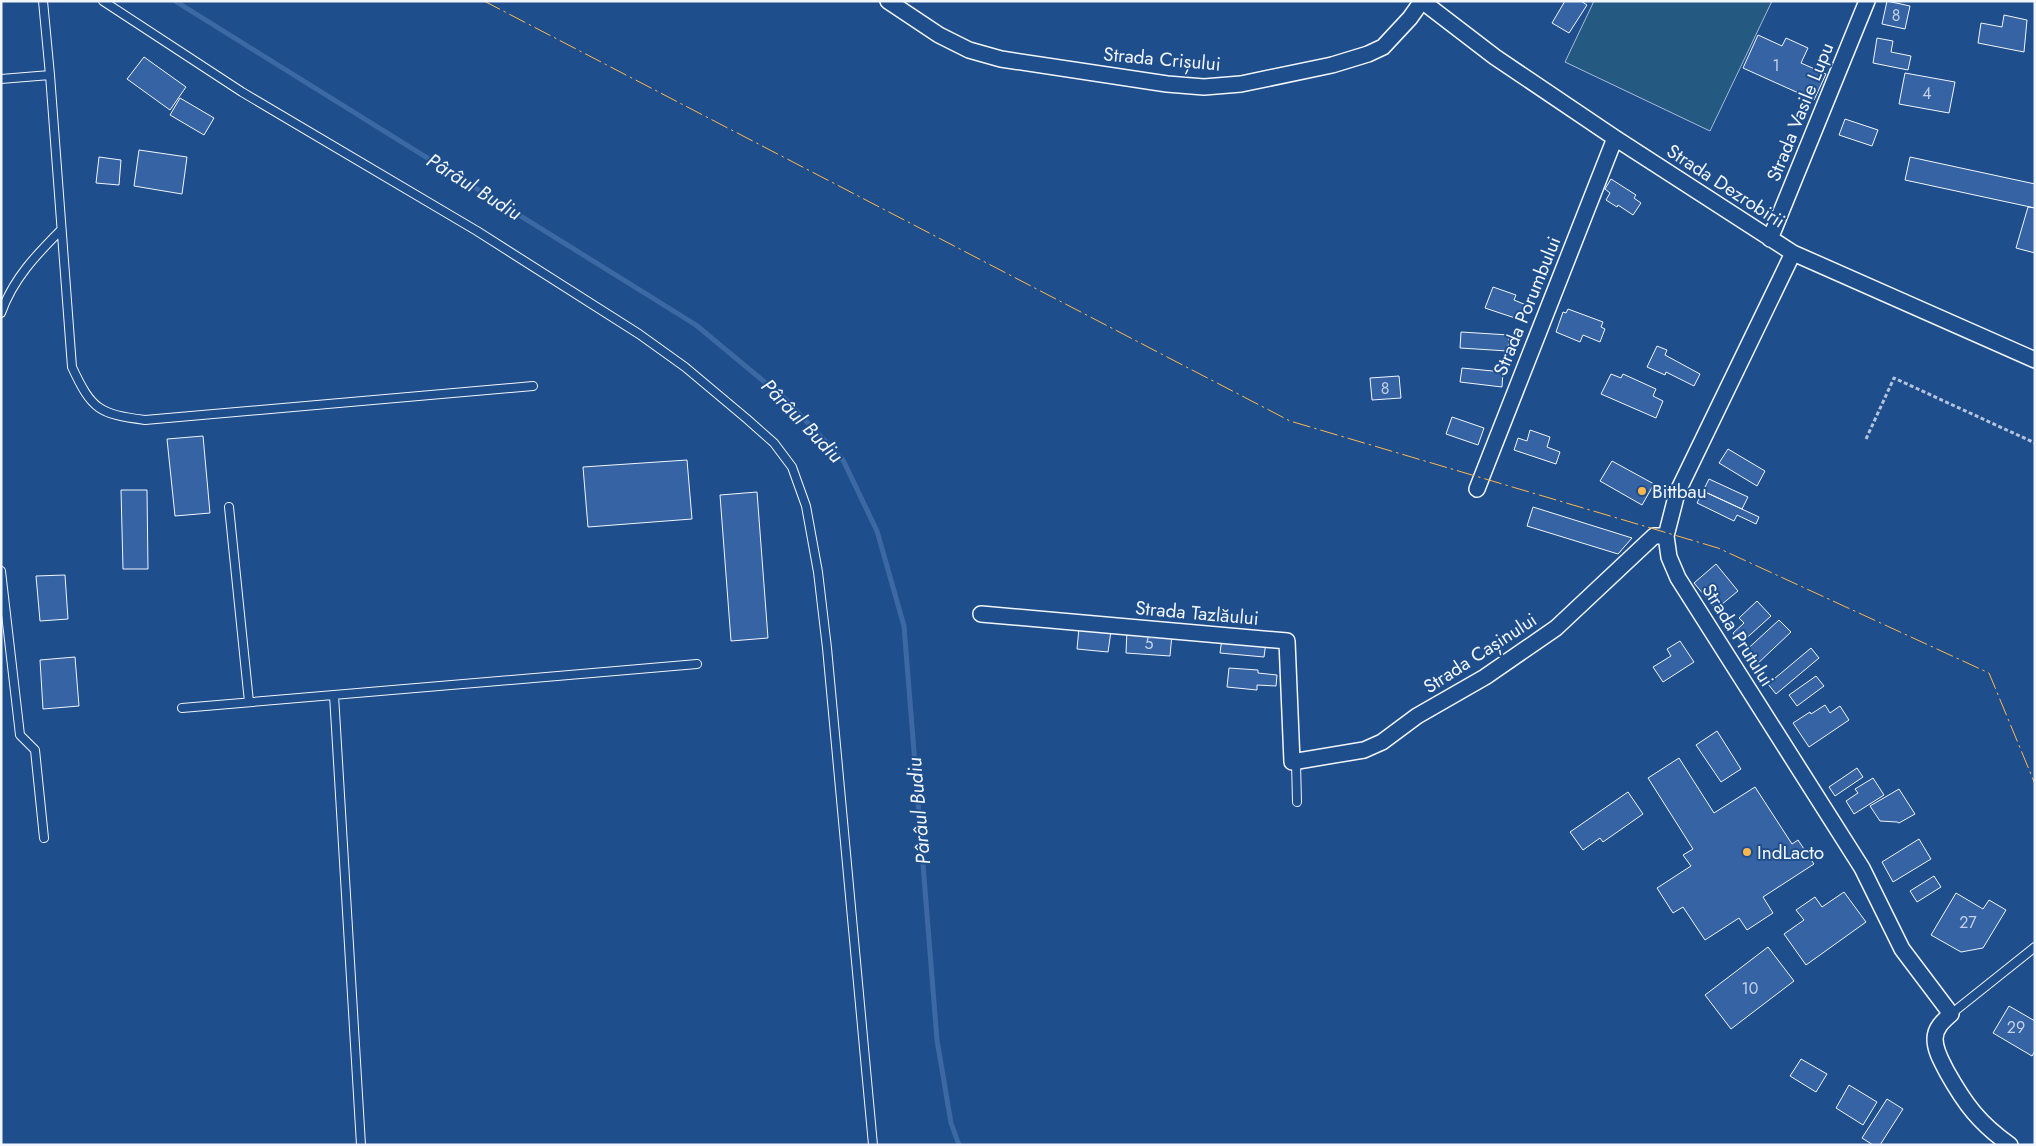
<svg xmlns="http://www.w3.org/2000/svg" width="2036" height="1146" viewBox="0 0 2036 1146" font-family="Jost,sans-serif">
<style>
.green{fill:#245a82;stroke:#a8bbd7}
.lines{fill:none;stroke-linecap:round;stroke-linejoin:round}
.stream{stroke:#3b69a3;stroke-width:5}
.building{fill:#3563a3;stroke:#f2f6ff}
.service-casing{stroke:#f2f6ff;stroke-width:10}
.minor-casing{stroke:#f2f6ff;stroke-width:18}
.path{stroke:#b3c4dc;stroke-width:3;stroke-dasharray:4 2.5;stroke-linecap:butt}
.service{stroke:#1f4e8c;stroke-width:8}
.minor{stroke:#1f4e8c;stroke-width:15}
.power{stroke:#ffb74d;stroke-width:1;stroke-dasharray:18 4 2.5 4;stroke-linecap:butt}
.poi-dot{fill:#ffb74d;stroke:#1f4e8c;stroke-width:2}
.labels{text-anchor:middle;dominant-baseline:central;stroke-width:4;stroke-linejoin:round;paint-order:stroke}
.number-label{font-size:16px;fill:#c3d1e8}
.street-label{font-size:19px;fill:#f2f6ff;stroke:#1f4e8c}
.poi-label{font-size:19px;fill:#f2f6ff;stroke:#1f4e8c;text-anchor:start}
.water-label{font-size:20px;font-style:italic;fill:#f2f6ff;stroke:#1f4e8c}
</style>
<rect width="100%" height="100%" fill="#1f4e8c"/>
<path class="green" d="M1594 1H1772L1710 131 1565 62Z"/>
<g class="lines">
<path class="stream" d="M175 1 696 325 785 399 843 460 877 531 904 626 937 1040 951 1123 959 1145"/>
</g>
<path class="building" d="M1565 1H1581L1587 5 1569 33 1552 23Z
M1887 1 1910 6 1905 29 1882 24Z
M2004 15 2027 20 2024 52 1978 43 1981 23 2002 27Z
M1758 35 1782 46 1786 38 1808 48 1801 63 1826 74 1814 100 1743 68Z
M1877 38 1893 41 1891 52 1911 56 1908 70 1873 63Z
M144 57 186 87 170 110 127 79Z
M1905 73 1955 82 1949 113 1899 104Z
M180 98 214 118 204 135 170 115Z
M1845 119 1878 130 1872 146 1839 135Z
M139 150 187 157 182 194 134 186Z
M99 157 121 160 119 185 96 183Z
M1910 157 2035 184V208L1905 180Z
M1611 179 1636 195 1634 198 1641 203 1633 215 1618 205 1617 207 1606 200 1610 193 1605 189Z
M2028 207 2035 208V253L2016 248Z
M1493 287 1516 295 1514 300 1526 305 1521 320 1485 308Z
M1568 309 1603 322 1601 327 1605 329 1600 342 1583 335 1580 342 1556 332 1563 312 1566 313Z
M1461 332 1509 335 1508 351 1460 348Z
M1657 346 1667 350 1665 355 1700 374 1694 386 1666 372 1665 375 1647 367Z
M1462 368 1503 372 1502 387 1460 382Z
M1611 374 1621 378 1623 374 1656 389 1653 396 1663 401 1656 418 1601 394Z
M1399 376 1401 398 1372 400 1370 378Z
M1452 417 1484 428 1478 445 1446 434Z
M1530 430 1550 437 1547 447 1560 452 1556 464 1514 450 1518 438 1527 441Z
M203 436 210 513 175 516 167 439Z
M1728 449 1765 471 1757 486 1719 463Z
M687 460 692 519 588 527 583 467Z
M1612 461 1654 484 1642 505 1600 481Z
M1709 479 1748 497 1742 509 1703 491Z
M121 490H147L148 569H123Z
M1703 491 1759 517 1756 524 1737 515 1734 521 1697 503Z
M757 492 768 638 731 641 720 495Z
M1533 507 1632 538 1618 554 1527 526Z
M1716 564 1738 591 1716 609 1694 583Z
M65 575 68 619 40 621 36 576Z
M1757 601 1771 616 1741 643 1733 633 1744 623 1739 618Z
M1779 620 1791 632 1754 667 1742 654Z
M1079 628 1111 631 1108 652 1077 649Z
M1127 630 1172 634 1170 656 1126 653Z
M1222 638 1266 642 1264 657 1220 653Z
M1680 641 1694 662 1663 682 1653 667 1671 656 1667 649Z
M1811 648 1819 658 1776 694 1768 684Z
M75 657 79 706 43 709 40 660Z
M1229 668 1258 670V673L1277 675 1276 686 1257 685V690L1227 687Z
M1816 676 1824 686 1797 706 1789 695Z
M1825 705 1830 713 1840 706 1849 720 1809 747 1793 723 1810 712 1811 714Z
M1717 731 1741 769 1721 782 1696 745Z
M1679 758 1714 813 1755 787 1792 844 1798 840 1814 864 1763 897 1773 913 1747 930 1739 918 1705 940 1683 907 1673 913 1657 888 1691 866 1683 855 1693 849 1648 778Z
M1857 768 1863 777 1835 796 1829 787Z
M1873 778 1884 795 1854 814 1846 801 1858 793 1855 789Z
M1899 789 1915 814 1899 823 1897 822 1880 821 1870 806Z
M1628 792 1643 814 1603 842 1600 838 1583 850 1570 832Z
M1919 839 1931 859 1893 882 1882 862Z
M1934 876 1941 887 1917 902 1910 891Z
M1844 892 1866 922 1806 965 1784 934 1804 920 1796 910 1815 897 1822 907Z
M1956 893 1983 909 1989 900 2006 910 1983 948 1961 952 1931 935Z
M1768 947 1794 981 1731 1029 1705 995Z
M2009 1006 2035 1021V1051L2032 1056 1993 1033Z
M1801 1059 1827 1074 1816 1092 1790 1076Z
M1849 1085 1877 1102 1863 1125 1836 1108Z
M1887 1099 1903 1109 1880 1145H1873L1862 1138Z"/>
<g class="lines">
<defs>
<path id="service" d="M43 1 50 75 72 367C92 410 99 414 145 420L533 386
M103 1 242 92 477 231 639 334 685 367 747 419 774 443 792 467 806 506 818 572 827 648 873 1145
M1 79 50 75
M1 313C13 279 36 255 61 230
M229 507 249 702
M1 571 20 735 35 750 44 838
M334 695 361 1145
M182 708 697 664
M1296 762 1297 802
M1951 1014 2035 947"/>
<path id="minor" d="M888 1 939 35 969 50 1001 59 1167 84 1204 87 1241 84 1332 65 1368 54 1383 47 1410 18 1422 1
M1422 1 1495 57 1615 138 1793 253 2035 360
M1770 239 1867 1
M1793 253 1677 493 1666 536 1669 557 1678 578 1862 868 1902 949 1951 1014C1943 1021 1935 1028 1935 1039 1935 1051 1942 1062 1947 1072 1965 1104 1979 1123 2010 1145
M1477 489 1615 138
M981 614 1287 641 1292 762 1364 750 1382 742 1417 716 1485 677 1556 628 1654 536H1666"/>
</defs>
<use href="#service" class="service-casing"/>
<use href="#minor" class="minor-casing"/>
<path class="path" d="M1866 439 1894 378 2035 443"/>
<use href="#service" class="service"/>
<use href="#minor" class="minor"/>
<path class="power" d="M484 1 1290 421 1718 548 1989 673 2035 784"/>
</g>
<g class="poi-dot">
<circle cx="1642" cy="491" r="5"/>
<circle cx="1747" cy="852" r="5"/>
</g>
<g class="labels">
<g class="number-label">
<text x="1896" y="15">8</text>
<text x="1776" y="65">1</text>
<text x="1927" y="93">4</text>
<text x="1385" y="388">8</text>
<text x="1149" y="643">5</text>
<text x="1968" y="922">27</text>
<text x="1750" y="988">10</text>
<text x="2016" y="1027">29</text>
</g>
<g class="street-label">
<text transform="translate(1162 59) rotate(5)">Strada Crișului</text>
<text transform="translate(1800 112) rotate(-68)">Strada Vasile Lupu</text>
<text transform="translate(1726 186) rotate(33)">Strada Dezrobirii</text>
<text transform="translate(1527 306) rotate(-68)">Strada Porumbului</text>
<text transform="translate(1197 613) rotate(5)">Strada Tazlăului</text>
<text transform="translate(1738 635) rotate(58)">Strada Prutului</text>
<text transform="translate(1480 653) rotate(-33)">Strada Cașinului</text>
</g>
<g class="poi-label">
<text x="1652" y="491">Bittbau</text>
<text x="1757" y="852">IndLacto</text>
</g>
<g class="water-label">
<text transform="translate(474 187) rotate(32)">Pârâul Budiu</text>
<text transform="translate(802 421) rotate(46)">Pârâul Budiu</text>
<text transform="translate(919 811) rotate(-95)">Pârâul Budiu</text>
</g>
</g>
<rect width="2036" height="1146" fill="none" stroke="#f2f6ff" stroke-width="5"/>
</svg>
